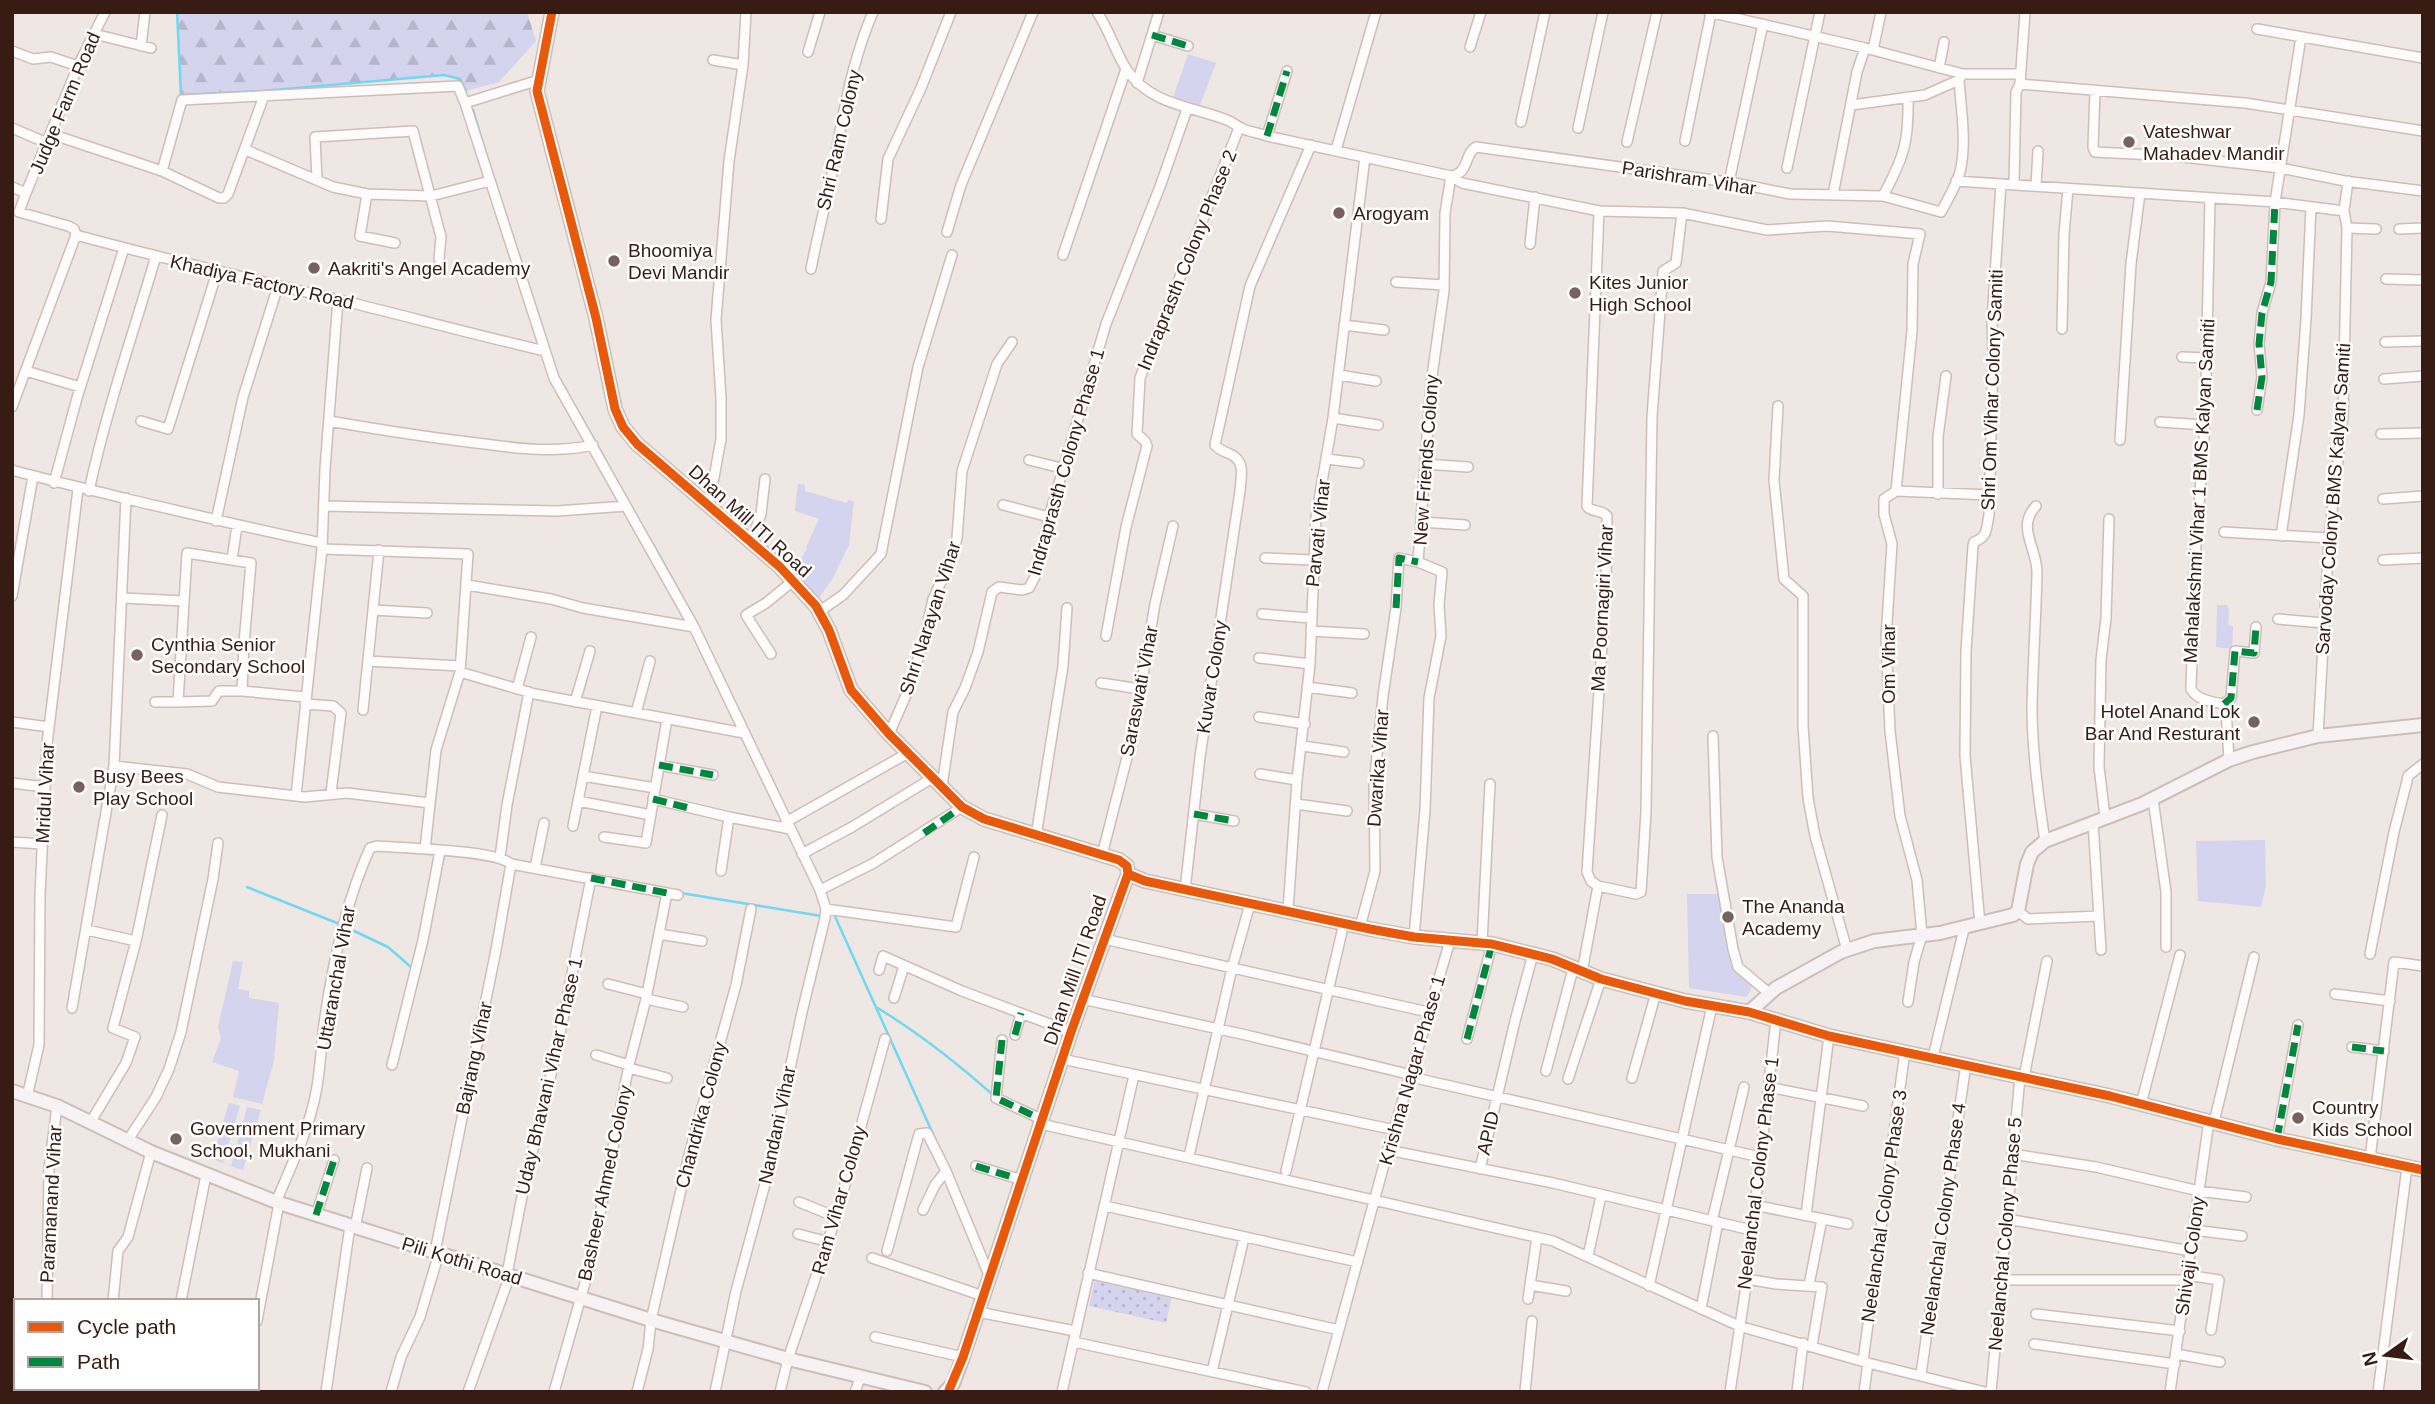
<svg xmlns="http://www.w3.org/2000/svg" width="2435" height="1404" viewBox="0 0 2435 1404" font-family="Helvetica,sans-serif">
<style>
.grass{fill:#d4d4ee}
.forest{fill:url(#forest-firs)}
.park{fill:url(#park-dots)}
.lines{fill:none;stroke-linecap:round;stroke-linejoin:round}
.stream{stroke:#72d7f1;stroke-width:2.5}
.street-casing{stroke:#cfbdb7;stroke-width:12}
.secondary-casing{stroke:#cfbdb7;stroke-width:16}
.street{stroke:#fdfbfb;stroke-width:9}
.secondary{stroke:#f7f3f4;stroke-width:12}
.quiet{stroke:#00873e;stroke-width:7;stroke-dasharray:14 7;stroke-linecap:butt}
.cycleway-casing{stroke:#fff;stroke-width:13}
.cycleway{stroke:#e8590c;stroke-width:9}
.poi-dot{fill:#78635c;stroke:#fff;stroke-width:2.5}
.labels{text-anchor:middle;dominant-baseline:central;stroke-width:5;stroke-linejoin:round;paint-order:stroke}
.street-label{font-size:19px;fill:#381c13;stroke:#fff}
.poi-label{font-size:19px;fill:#381c13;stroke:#fff;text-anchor:start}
</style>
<defs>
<pattern id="forest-firs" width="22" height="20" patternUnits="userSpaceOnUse" patternTransform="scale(1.75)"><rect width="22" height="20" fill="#d4d4ee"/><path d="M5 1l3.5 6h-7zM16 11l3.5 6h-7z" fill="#b7b5cb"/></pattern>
<pattern id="park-dots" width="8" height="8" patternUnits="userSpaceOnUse" patternTransform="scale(1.75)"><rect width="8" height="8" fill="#d4d4ee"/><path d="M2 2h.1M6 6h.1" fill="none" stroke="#b7b5cb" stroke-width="1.8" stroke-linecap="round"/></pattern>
</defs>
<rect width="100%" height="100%" fill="#efe7e4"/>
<path class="grass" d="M1188 54 1216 63 1199 108 1173 98Z
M798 484 805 485V491L847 503 848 500 854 501 849 545 833 578 817 601 792 572 807 549 806 547 819 519 795 511Z
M2217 605H2227L2229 609 2228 625 2233 626 2232 649 2216 647Z
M2265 840 2266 885 2261 907 2198 901 2196 841Z
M1687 894H1723L1730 957 1735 968 1752 986 1747 997 1689 988Z
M233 961 243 962 238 989 249 991V998L279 1003 274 1061 262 1104 233 1097 239 1071 212 1062 221 1038 218 1027Z
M229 1103 240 1106 223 1163 212 1159Z
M247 1107 261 1110 243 1170 231 1166Z"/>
<path class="forest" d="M177 12H527L536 41 499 82 466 91 460 79 444 75 263 91 181 95Z"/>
<path class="park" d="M1095 1279 1172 1296 1166 1323 1089 1306Z"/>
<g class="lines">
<path class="stream" d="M177 12 181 95 263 91 444 75 460 79 466 91
M473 110 484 147
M579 413 605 459
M653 544 689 609
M247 887 337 923
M681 893 821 916
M833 912 938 1145
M352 930 388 947 412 968
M876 1007C919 1033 956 1062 993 1095"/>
<defs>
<path id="street" d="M1097 12C1110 31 1115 52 1127 70 1151 105 1191 106 1227 120 1233 122 1236 126 1241 128 1249 132 1259 133 1267 136L1451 176 1462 183 1599 211 1682 213 1767 230 1827 226 1920 234 1913 264 1912 331 1896 491
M1709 12 1865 48 1963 74H2020
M2025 12 2020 84 2245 103 2423 131
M2257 29 2423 58
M94 34 151 48
M1152 35 1188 46
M141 46 145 12
M1470 47 1481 12
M1873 50 1881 12
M12 51 33 59 51 57 78 66
M808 52 820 12
M713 60 743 65
M1939 68 1944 42
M539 80 465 103 554 378 694 627 820 890 826 909 825 918 802 1012 768 1173 736 1291 715 1392
M1137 83 1159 12
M2095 91 2093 147 2095 152 2174 156 2280 168 2345 181 2423 191
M1852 105 1925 95 1959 80 1962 75
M1521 122 1545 12
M12 128 47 143
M1578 128 1603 12
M51 134 162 171 219 198H224L228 194 264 96
M1267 136 1287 71
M1685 141 1711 13
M1627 142 1657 12
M246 150 333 187 367 194 431 196 490 181
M1336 150 1376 12
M1787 168 1820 12
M162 171 182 100 458 86 465 103
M1451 176C1469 174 1464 154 1476 147L1735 183 1790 194 1883 196 1941 212C1948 199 1956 186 1960 172 1967 143 1961 109 1959 80
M317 180 315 137 413 131 441 237 439 259
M1956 181 2275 202 2344 211 2347 228 2343 416 2329 538 2318 736
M1729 182 1763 24
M2014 184 2016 92 2020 84
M2036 186 2038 151
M12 187 26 193 19 212 68 226 74 229 76 235C168 260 260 281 352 303 417 319 480 336 545 351
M26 193 78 66 105 12
M367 194 360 236 395 243
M1833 195 1857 72 1865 48
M1883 196C1904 157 1909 142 1908 97
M2210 199 2205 425 2195 558 2191 689C2197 700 2212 702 2224 704L2226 708 2229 760
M2344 211 2348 181
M881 219 888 159 921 88 951 12
M2347 228 2376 229
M2399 229 2423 228
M947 232 961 185 1033 12
M1530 244 1535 197
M1063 255 1126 69
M811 269C819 227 831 185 838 142 846 98 855 54 873 12
M2386 279 2423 280
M1396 282 1444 285
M1344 325 1384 330
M2062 329 2064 234 2068 189
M2385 342 2423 341
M2182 357 2207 358
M26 371 80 387
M1339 375 1376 381
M2384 379 2423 376
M1778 406 1774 480 1784 579 1803 596V726L1808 798 1815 836 1847 950
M12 407 76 235
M2257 410 2262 377 2259 344 2262 313 2271 282 2275 202 2301 37
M1333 418 1378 425
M141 421 168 429 217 272
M329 421C381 430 432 438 485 444 521 449 557 453 593 445
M2160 422 2205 425
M2381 434 2423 433
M2120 440 2131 264 2140 193
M1327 459 1359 463
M1029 460 1065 469
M1425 464 1468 467
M12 470C51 481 89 489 127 499 192 514 257 530 322 543
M54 483 77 398 124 248
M89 491C106 411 133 334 156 256
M1938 494V437L1946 376
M2383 499 2423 496
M709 505 721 439V398L716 320 729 161 743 65 746 12
M1003 505 1049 517
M324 506 557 511 626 506
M2036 506C2016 527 2037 548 2037 572 2036 617 2033 662 2032 707 2032 752 2038 796 2045 841
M216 521 243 397 278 286
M1422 522 1465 525
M2224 532 2329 538
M2281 536 2299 415 2306 319 2311 207
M751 542 761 514 765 479
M322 549 468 554 460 672 436 750 425 849
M1265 558 1313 560
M232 559 237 526
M2383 560 2423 558
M467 585 551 599 583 608 694 627
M12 596 33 476
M123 598 184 601
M373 610 427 613
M820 611 843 595 881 554 918 367 952 255
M1262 614 1311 618
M2278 619 2324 623
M1311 631 1364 634
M1106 636 1126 527 1147 446 1145 441 1137 434 1140 378 1239 128
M771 654 746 615 766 603 793 581
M1259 658 1310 664
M368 661 460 666
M460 672 535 694 744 733
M1101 683 1140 689
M1307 687 1352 693
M517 689 531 637
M155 702H178L187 553 251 563 244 643 242 691 305 697
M178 702 212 701 219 691H242
M575 702 590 651
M305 704 333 706 341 713 331 793
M2224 704 2231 698 2235 651 2254 653 2256 627
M363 710 379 550
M636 713 650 661
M1259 717 1305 724
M12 722 49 727
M889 734 910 686 926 632 933 599 952 558 957 538 962 471 997 364 1012 342
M1713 736 1717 857 1733 949 1738 967 1770 994
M1303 746 1344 752
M659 765 713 775
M114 766 187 774 218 787 305 797 347 793 430 803
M1260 774 1297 780
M583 776 655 788
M12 783 45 787
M942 786 953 712 965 688 978 652 992 592 999 587 1022 590 1029 588 1037 573 1049 517 1106 324 1161 184 1187 109
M296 796 322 549 325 469 338 300
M653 799 729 817
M2153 799 2166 892V947
M578 801 651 815
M1296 804 1347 811
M1194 814 1234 821
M2105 817 2099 767 2101 660 2106 618 2109 519
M786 822 908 753
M2093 822 2101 950
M573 826 597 706
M1036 836 1063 666 1067 608
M604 837 646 843 667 719
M12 842 42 844
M802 854 852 827 934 777
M1102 855 1133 734 1155 604 1173 526
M500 857 507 805 529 692
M535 868 544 823
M721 871 729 817 790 829
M1598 886 1636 894 1641 892 1646 812 1652 417 1663 271 1676 263 1682 213
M820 890 872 864 962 807
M1185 890 1200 757 1240 491C1241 476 1246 461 1230 454 1224 451 1220 451 1215 445L1250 286 1311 145
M826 909 956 927 974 857
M1288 911 1297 780 1310 664 1316 517 1333 418 1365 157
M2018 911 2028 919 2099 916
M1980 924 1965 756 1966 651 1973 546 1974 542C1988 537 1986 529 1989 515L1993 354 1992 321 2001 184
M1360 927 1375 871 1374 785 1383 696 1396 608 1399 558 1418 562
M87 930 136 941
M659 934 702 941
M1414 937 1425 810 1429 698 1441 636 1439 605 1442 572 1418 562 1431 383 1444 291 1445 213 1451 176
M1104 939 1428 1012
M1482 943 1490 784
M2370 954 2394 832 2406 785 2408 776 2423 764
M879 970 883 956 962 991 1071 1032
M1582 972 1598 886 1591 881 1587 872 1606 585 1607 516C1602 509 1591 513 1587 506L1599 211
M608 984 647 994
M2335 994 2390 1001
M894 998 904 966
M646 999 683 1007
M1082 999 1246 1035 1412 1075
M1908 1002 1914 962 1922 935 1917 880 1900 816 1890 731 1886 639 1892 544 1884 514V499L1896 491 1990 495
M72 1008 114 766 126 498
M1015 1035 1021 1013
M1467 1039 1492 944
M1002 1040 996 1098 1043 1120
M2352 1047 2384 1051
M596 1055 629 1065
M1933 1057 1964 929
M1062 1059 1395 1130
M392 1065 423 940 440 851
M629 1068 667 1078
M1546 1071 1573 969
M1411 1077 1760 1157
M2024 1077 2047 961
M1632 1078 1656 993
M1568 1079 1601 979
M1768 1087 1863 1106
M27 1097 39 1045 40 895 47 744 78 489
M2141 1104 2180 955
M2214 1122 2254 957
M90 1123 126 1063 135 1037 113 1028 136 941 162 815
M1041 1124 1553 1241 1739 1326 1868 1363 1985 1392
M2277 1139 2298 1025
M128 1140 156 1097 169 1069 181 1032 213 879 218 843
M1388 1150 1553 1183 1751 1230
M2012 1154 2096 1167 2199 1191 2246 1197
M1189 1156 1232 968 1250 904
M2370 1159 2394 962 2423 966
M976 1166 1022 1180
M1480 1169 1515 1021 1533 954
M1286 1171 1344 923
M276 1202C291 1166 309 1130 316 1092 321 1067 321 1042 325 1017 333 962 347 899 370 848L377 846C402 848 496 850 511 864L667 893
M799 1202 836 1217
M1754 1205 1848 1224
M1105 1206 1358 1262
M923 1210 935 1185 946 1171
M316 1215 334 1160
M1806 1215 1829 1036
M2007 1219 2191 1251
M1712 1221 1744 1087
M355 1228 367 1168
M2193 1230 2242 1236
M798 1234 829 1242
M887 1251 919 1134 927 1133 946 1171 989 1275
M435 1252 496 950 511 864
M1588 1256 1601 1196
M872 1258 983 1296
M1088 1273 1339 1330
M507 1274 524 1186 556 1054 591 878
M2187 1275 2219 1280 2211 1330
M1747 1279 1776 1284 1822 1287 1812 1346
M2000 1280H2187
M1530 1285 1566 1291
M1809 1285 1822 1219
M1649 1286 1712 1006
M1528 1299 1537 1237
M47 1301 49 1169 57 1106
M113 1301 118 1251 128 1237 151 1152
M181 1301 206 1175
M1701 1309 1718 1222
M978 1312 1075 1331
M2036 1314 2180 1331
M257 1321 279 1203
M875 1337 963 1357
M1074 1342 1306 1392
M2034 1344 2175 1364
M2176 1354 2220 1362
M1863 1361 1905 1051
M1212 1372 1244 1238
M1921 1374 1966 1064
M49 1388V1392
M170 1392 171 1388
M249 1392V1388
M326 1392 350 1226
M391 1392 401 1357 420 1317 439 1253
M468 1392 510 1275
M554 1392 590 1265 629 1065 646 999 667 893 678 895
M637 1392 648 1349 651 1320 689 1155 736 985 751 909
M780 1392 788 1359 836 1217 885 1039
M855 1392 860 1378
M1062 1392 1134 1075
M1322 1392 1388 1150 1450 941
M1525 1392 1532 1321
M1730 1392 1747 1279 1776 1020
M1797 1392 1803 1343
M1864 1392 1868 1363
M1991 1392 2020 1077
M2170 1392 2209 1121
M2378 1392 2407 1167"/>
<path id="secondary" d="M552 12 537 91 596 318 615 409 623 427 637 444 780 567 816 606 829 630 851 690 889 734 962 807 984 819 1119 860 1127 866 1128 874 1071 1032 963 1357 953 1384 945 1392
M1128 874 1145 881 1370 929 1414 937 1492 944 1552 959 1601 979 1685 1001 1749 1012 1829 1036 2110 1096 2277 1139 2423 1170
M1749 1012 1776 988 1841 952 1874 941 1940 933 2013 915 2018 911 2027 864 2032 852 2045 841 2142 804 2229 760 2253 752 2318 736 2423 725
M12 1091 57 1106 151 1152 279 1203 651 1320 788 1359 925 1392"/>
</defs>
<use href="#street" class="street-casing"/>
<use href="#secondary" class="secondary-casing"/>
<use href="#street" class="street"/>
<use href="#secondary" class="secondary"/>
<path class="quiet" d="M1152 35 1188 46
M1267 136 1287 71
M2257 410 2262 377 2259 344 2262 313 2271 282 2275 202
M1396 608 1399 558 1418 562
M2224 704 2231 698 2235 651 2254 653 2256 627
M659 765 713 775
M653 799 693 809
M1194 814 1234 821
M924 833 962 807
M591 878 667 893
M1015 1035 1021 1013
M1467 1039 1492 944
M1002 1040 996 1098 1043 1120
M2352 1047 2384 1051
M2277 1139 2298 1025
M976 1166 1022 1180
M316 1215 334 1160"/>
<defs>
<path id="cycleway" d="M552 12 537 91 596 318 615 409 623 427 637 444 780 567 816 606 829 630 851 690 889 734 962 807 984 819 1119 860 1127 866 1128 874 1071 1032 963 1357 949 1390
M1128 874 1145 881 1370 929 1414 937 1492 944 1552 959 1601 979 1685 1001 1749 1012 1829 1036 2110 1096 2277 1139 2423 1170"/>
</defs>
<use href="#cycleway" class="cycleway-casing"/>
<use href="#cycleway" class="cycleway"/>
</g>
<g class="poi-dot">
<circle cx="2129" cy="142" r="7"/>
<circle cx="1339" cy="213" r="7"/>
<circle cx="614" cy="261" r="7"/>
<circle cx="314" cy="268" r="7"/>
<circle cx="1575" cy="293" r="7"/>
<circle cx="137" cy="655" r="7"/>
<circle cx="2254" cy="722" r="7"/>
<circle cx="79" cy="787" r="7"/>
<circle cx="1728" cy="917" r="7"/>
<circle cx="2298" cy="1118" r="7"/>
<circle cx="176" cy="1139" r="7"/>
</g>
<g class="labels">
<g class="street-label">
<text transform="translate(65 103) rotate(-67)">Judge Farm Road</text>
<text transform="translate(839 140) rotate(-77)">Shri Ram Colony</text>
<text transform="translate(1689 178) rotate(9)">Parishram Vihar</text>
<text transform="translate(1187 260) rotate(-68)">Indraprasth Colony Phase 2</text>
<text transform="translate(262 282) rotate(13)">Khadiya Factory Road</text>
<text transform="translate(1992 390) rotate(-88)">Shri Om Vihar Colony Samiti</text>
<text transform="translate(1426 460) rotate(-86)">New Friends Colony</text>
<text transform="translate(1066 462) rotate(-74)">Indraprasth Colony Phase 1</text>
<text transform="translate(2199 491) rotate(-87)">Mahalakshmi Vihar 1 BMS Kalyan Samiti</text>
<text transform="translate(2333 499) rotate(-86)">Sarvoday Colony BMS Kalyan Samiti</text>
<text transform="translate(750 521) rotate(42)">Dhan Mill ITI Road</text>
<text transform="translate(1318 533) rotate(-84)">Parvati Vihar</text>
<text transform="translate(1602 608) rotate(-87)">Ma Poornagiri Vihar</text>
<text transform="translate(930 618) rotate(-72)">Shri Narayan Vihar</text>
<text transform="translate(1888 664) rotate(-90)">Om Vihar</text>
<text transform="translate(1212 677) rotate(-81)">Kuvar Colony</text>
<text transform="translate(1139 691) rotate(-79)">Saraswati Vihar</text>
<text transform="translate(1378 768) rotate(-86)">Dwarika Vihar</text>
<text transform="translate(45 793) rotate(-87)">Mridul Vihar</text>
<text transform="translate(1075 970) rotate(-71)">Dhan Mill ITI Road</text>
<text transform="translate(336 978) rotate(-80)">Uttaranchal Vihar</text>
<text transform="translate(474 1058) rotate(-78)">Bajrang Vihar</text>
<text transform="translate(1412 1070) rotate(-74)">Krishna Nagar Phase 1</text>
<text transform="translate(549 1076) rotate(-77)">Uday Bhavani Vihar Phase 1</text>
<text transform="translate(701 1115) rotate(-75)">Chandrika Colony</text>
<text transform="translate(777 1125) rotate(-78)">Nandani Vihar</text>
<text transform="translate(1488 1133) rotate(-77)">APID</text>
<text transform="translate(1758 1173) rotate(-83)">Neelanchal Colony Phase 1</text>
<text transform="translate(605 1183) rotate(-78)">Basheer Ahmed Colony</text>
<text transform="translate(839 1200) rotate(-74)">Ram Vihar Colony</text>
<text transform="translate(51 1204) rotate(-87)">Paramanand Vihar</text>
<text transform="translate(1884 1206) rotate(-82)">Neelanchal Colony Phase 3</text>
<text transform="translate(1943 1219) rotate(-82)">Neelanchal Colony Phase 4</text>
<text transform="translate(2005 1234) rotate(-85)">Neelanchal Colony Phase 5</text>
<text transform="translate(2190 1256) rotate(-82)">Shivaji Colony</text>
<text transform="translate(462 1261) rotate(17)">Pili Kothi Road</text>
</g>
<g class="poi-label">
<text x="2143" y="131">Vateshwar<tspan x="2143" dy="22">Mahadev Mandir</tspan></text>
<text x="1353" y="213">Arogyam</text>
<text x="628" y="250">Bhoomiya<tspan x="628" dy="22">Devi Mandir</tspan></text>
<text x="328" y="268">Aakriti's Angel Academy</text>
<text x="1589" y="282">Kites Junior<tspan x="1589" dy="22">High School</tspan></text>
<text x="151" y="644">Cynthia Senior<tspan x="151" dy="22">Secondary School</tspan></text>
<text x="2240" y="711" text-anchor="end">Hotel Anand Lok<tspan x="2240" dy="22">Bar And Resturant</tspan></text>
<text x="93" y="776">Busy Bees<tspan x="93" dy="22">Play School</tspan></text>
<text x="1742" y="906">The Ananda<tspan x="1742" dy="22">Academy</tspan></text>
<text x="2312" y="1107">Country<tspan x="2312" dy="22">Kids School</tspan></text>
<text x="190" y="1128">Government Primary<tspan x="190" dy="22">School, Mukhani</tspan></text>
</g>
</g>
<rect width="2435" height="1404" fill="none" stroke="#381c13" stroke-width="28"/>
<rect x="14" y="1299" width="245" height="91" fill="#ffffff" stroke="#afa4a1" stroke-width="2"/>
<rect x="28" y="1322" width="35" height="10" fill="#e8590c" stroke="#afa4a1" stroke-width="2"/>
<text x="77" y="1334" font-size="21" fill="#381c13">Cycle path</text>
<rect x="28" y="1357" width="35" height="10" fill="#00873e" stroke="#afa4a1" stroke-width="2"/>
<text x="77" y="1369" font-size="21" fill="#381c13">Path</text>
<g transform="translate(2386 1355) rotate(256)" stroke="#ffffff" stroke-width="5" paint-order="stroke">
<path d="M0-5L12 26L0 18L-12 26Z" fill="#381c13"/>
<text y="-10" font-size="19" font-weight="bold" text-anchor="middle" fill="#381c13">N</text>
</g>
</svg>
